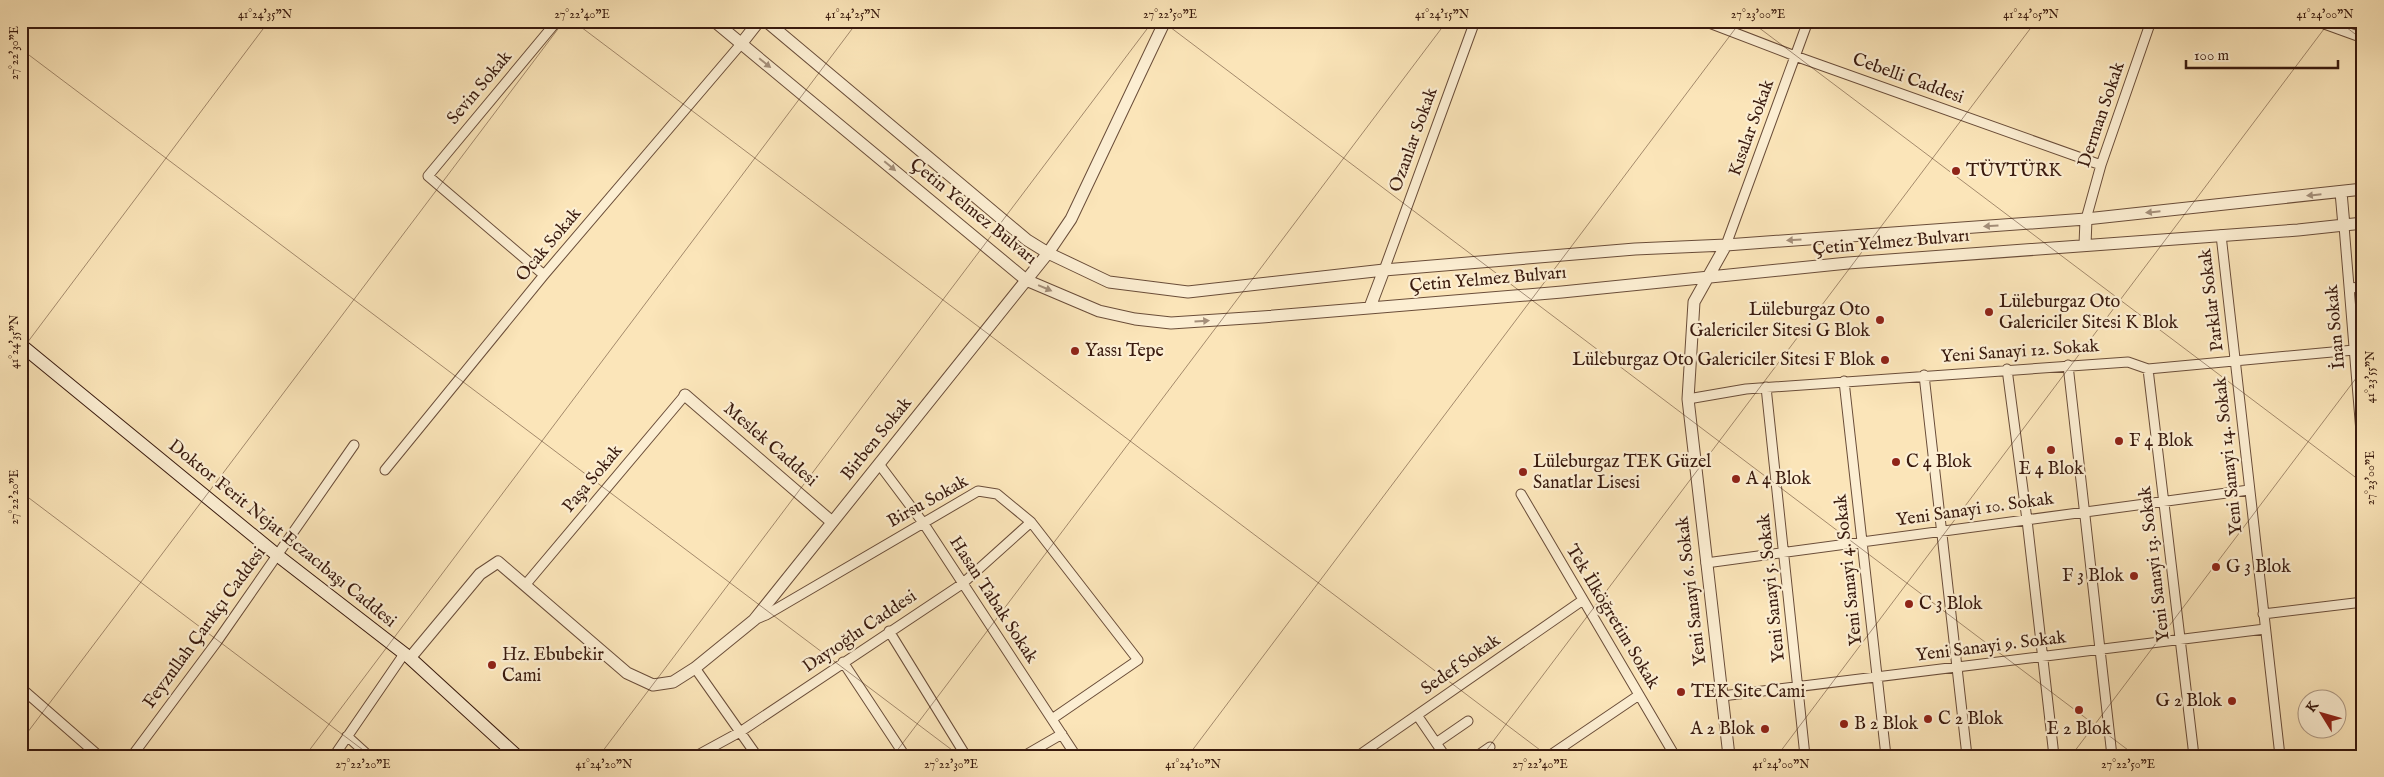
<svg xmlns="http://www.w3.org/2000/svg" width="2384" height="777" viewBox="0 0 2384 777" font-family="'IM FELL English',serif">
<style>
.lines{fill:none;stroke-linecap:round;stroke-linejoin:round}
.minor-casing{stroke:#6a4d39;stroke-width:11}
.tertiary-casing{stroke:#6a4d39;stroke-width:13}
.secondary-casing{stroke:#391a0e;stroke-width:14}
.minor{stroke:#fceed2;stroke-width:9}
.tertiary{stroke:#fceed2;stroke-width:11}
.secondary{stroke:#fceed2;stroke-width:12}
.oneway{fill:#a48f7a}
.ticks{fill:none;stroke:#391a0e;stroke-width:1;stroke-opacity:0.45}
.poi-dot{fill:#8f2418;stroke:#fceed2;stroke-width:2}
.labels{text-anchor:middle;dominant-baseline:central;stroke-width:4.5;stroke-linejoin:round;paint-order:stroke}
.street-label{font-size:18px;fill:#391a0e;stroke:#fceed2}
.poi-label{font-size:18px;fill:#391a0e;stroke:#fceed2;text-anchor:start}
.neatline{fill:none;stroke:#391a0e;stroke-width:2}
.ticks-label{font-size:12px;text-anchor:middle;fill:#391a0e}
</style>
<rect width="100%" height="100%" fill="#fbe5b9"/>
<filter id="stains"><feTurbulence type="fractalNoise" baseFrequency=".004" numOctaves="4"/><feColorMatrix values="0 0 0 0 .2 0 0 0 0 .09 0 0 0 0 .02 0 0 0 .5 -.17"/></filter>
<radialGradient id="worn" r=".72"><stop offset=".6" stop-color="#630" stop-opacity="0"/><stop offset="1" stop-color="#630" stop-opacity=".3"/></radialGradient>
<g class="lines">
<defs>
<path id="minor" d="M1704 21 1795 56 2101 165
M2316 21 2363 38
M2086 219 2101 165 2151 21
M2344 226 2363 456
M2221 235 2280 756
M1726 245 1808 21
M1384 270 1475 21
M544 275 428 176 557 21
M2350 288 2363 287
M2068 365 2112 756
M2007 369 2027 520 2054 756
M2148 369 2194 756
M1924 375 1967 756
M1844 381 1886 756
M1766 387 1805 756
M1688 399 1746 389 2128 362 2148 369 2354 350
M879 464 924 524 1076 756
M385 470 544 275 741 44
M1521 494 1675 756
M1706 563 2249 490
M526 584 685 395
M2263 614 2363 602
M754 620 766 615 978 491 997 494 1031 522 1138 660 1052 719
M889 631 966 756
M843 662 905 756
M695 668 757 756
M21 688 99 756
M1722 696 2265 629
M1417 715 1445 756
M347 736 369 756
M1436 743 1468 721
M132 756 216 643 354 445
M334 756 404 654
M696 756 740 732 962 584 1031 522
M1024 756 1062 734
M1358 756 1583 600
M1477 756 1490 747
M1549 756 1639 695"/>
<path id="tertiary" d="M714 21 1026 280 1099 311 1135 319 1171 323 1262 317 1562 292 1848 263 2298 230 2363 223
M766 21 1027 240 1048 253 1109 282 1188 292 1384 270 1635 249 1726 245 2086 219 2363 189
M741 44 759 21
M2341 192 2344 226
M1726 245 1694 302 1688 399 1729 756
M2085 245 2086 219
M1370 307 1384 270
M685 395 832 522
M410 658 480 574 498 562 627 673 653 685 673 682 695 668 754 620 1048 253 1071 219 1165 21"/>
<path id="secondary" d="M21 345 277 555 410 658 517 756"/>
</defs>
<use href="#minor" class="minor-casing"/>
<use href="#tertiary" class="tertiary-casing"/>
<use href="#secondary" class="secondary-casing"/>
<use href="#minor" class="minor"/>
<use href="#tertiary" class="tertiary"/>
<use href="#secondary" class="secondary"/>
</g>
<defs><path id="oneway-solid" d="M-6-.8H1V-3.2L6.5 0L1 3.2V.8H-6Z" transform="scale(1.25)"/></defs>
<g class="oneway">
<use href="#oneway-solid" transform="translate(765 63) rotate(39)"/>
<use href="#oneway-solid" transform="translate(890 166) rotate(40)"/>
<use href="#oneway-solid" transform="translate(2314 195) rotate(174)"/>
<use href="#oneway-solid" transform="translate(2153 212) rotate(174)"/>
<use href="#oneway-solid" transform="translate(1991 226) rotate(176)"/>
<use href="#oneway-solid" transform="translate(1794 240) rotate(176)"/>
<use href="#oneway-solid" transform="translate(1045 288) rotate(23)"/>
<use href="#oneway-solid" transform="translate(1202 321) rotate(-4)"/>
</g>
<path class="ticks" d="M573 21 1548 756M1162 21 2136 756M1750 21 2363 483M2338 21 2363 40M21 49 960 756M21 351 269 21M21 492 371 756M21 741 564 21M305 756 858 21M599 756 1153 21M893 756 1447 21M1188 756 1741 21M1482 756 2036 21M1777 756 2330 21M2071 756 2363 369"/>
<g class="poi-dot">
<circle cx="1956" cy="171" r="5"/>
<circle cx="1989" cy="312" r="5"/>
<circle cx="1880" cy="320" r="5"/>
<circle cx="1075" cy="351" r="5"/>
<circle cx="1885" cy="360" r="5"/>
<circle cx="2119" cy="441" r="5"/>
<circle cx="2051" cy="450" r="5"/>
<circle cx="1896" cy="462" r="5"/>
<circle cx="1523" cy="472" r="5"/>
<circle cx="1736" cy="479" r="5"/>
<circle cx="2216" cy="567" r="5"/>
<circle cx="2134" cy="576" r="5"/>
<circle cx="1909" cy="604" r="5"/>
<circle cx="492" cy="665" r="5"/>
<circle cx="1681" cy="692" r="5"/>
<circle cx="2232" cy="701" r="5"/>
<circle cx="2079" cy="710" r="5"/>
<circle cx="1928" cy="719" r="5"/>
<circle cx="1844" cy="724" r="5"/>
<circle cx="1765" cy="729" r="5"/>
</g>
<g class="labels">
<g class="street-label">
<text transform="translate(1908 79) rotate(20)">Cebelli Caddesi</text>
<text transform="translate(480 88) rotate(-50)">Sevin Sokak</text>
<text transform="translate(2102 115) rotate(-71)">Derman Sokak</text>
<text transform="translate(1752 128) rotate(-70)">Kısalar Sokak</text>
<text transform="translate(1414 140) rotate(-70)">Ozanlar Sokak</text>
<text transform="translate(973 212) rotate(39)">Çetin Yelmez Bulvarı</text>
<text transform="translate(1891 243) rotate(-5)">Çetin Yelmez Bulvarı</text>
<text transform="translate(549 245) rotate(-50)">Ocak Sokak</text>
<text transform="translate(1488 280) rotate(-5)">Çetin Yelmez Bulvarı</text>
<text transform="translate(2212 300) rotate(-97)">Parklar Sokak</text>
<text transform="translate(2336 327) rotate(-95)">İnan Sokak</text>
<text transform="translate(2020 352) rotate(-4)">Yeni Sanayi 12. Sokak</text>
<text transform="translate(877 439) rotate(-51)">Birben Sokak</text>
<text transform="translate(770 445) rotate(41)">Meslek Caddesi</text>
<text transform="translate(2229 456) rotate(-96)">Yeni Sanayi 14. Sokak</text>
<text transform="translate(593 479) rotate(-50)">Paşa Sokak</text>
<text transform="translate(928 502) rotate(-29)">Birsu Sokak</text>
<text transform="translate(1975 510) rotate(-8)">Yeni Sanayi 10. Sokak</text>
<text transform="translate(282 534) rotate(39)">Doktor Ferit Nejat Eczacıbaşı Caddesi</text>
<text transform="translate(2155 564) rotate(-97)">Yeni Sanayi 13. Sokak</text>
<text transform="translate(1849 570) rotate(-96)">Yeni Sanayi 4. Sokak</text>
<text transform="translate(1772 588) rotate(-96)">Yeni Sanayi 5. Sokak</text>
<text transform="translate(1692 591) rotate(-97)">Yeni Sanayi 6. Sokak</text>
<text transform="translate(993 600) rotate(57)">Hasan Tabak Sokak</text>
<text transform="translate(1612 617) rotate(59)">Tek İlköğretim Sokak</text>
<text transform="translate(205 628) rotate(-54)">Feyzullah Çarıkçı Caddesi</text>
<text transform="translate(860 632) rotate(-34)">Dayıoğlu Caddesi</text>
<text transform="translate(1991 647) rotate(-7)">Yeni Sanayi 9. Sokak</text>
<text transform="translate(1461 665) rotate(-35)">Sedef Sokak</text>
</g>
<g class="poi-label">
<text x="1966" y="171">TÜVTÜRK</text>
<text x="1999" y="302">Lüleburgaz Oto<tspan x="1999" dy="21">Galericiler Sitesi K Blok</tspan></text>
<text x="1870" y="310" text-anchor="end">Lüleburgaz Oto<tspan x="1870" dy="21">Galericiler Sitesi G Blok</tspan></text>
<text x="1085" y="351">Yassı Tepe</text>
<text x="1875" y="360" text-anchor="end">Lüleburgaz Oto Galericiler Sitesi F Blok</text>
<text x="2129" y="441">F 4 Blok</text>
<text x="1533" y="462">Lüleburgaz TEK Güzel<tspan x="1533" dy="21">Sanatlar Lisesi</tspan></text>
<text x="1906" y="462">C 4 Blok</text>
<text x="2051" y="469" text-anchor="middle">E 4 Blok</text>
<text x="1746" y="479">A 4 Blok</text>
<text x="2226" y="567">G 3 Blok</text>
<text x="2124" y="576" text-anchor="end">F 3 Blok</text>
<text x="1919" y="604">C 3 Blok</text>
<text x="502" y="655">Hz. Ebubekir<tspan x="502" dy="21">Cami</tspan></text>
<text x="1691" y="692">TEK Site Cami</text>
<text x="2222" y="701" text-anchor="end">G 2 Blok</text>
<text x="1938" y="719">C 2 Blok</text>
<text x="1854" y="724">B 2 Blok</text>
<text x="1755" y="729" text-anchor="end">A 2 Blok</text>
<text x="2079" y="729" text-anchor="middle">E 2 Blok</text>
</g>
</g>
<rect width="2384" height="777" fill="none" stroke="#fbe5b9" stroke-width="55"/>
<g transform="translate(2322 714) rotate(307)"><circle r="24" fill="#fceed2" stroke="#ae9984"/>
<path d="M0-4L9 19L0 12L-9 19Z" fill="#8f2418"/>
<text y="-8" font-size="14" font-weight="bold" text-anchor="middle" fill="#391a0e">K</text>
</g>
<path d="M2186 60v8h152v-8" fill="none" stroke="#391a0e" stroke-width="2.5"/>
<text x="2194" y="60" font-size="15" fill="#391a0e" stroke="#fceed2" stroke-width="4" paint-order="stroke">100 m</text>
<rect x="28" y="28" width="2328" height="722" class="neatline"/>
<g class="ticks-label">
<text x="265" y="18">41°24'35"N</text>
<text x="582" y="18">27°22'40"E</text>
<text x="853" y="18">41°24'25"N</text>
<text x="1170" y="18">27°22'50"E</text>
<text x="1442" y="18">41°24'15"N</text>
<text x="1758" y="18">27°23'00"E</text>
<text x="2031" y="18">41°24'05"N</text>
<text x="2325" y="18">41°24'00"N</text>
<text transform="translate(14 53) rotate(-90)" y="4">27°22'30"E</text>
<text transform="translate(14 342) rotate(-90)" y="4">41°24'35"N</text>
<text transform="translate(2370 377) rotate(-90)" y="4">41°23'55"N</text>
<text transform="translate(2370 478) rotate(-90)" y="4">27°23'00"E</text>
<text transform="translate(14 497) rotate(-90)" y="4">27°22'20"E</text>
<text x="363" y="768">27°22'20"E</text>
<text x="604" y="768">41°24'20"N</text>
<text x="951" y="768">27°22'30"E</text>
<text x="1193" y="768">41°24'10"N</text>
<text x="1540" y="768">27°22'40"E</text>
<text x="1781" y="768">41°24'00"N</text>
<text x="2128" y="768">27°22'50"E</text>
</g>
<rect width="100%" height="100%" filter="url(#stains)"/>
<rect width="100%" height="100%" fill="url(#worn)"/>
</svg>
